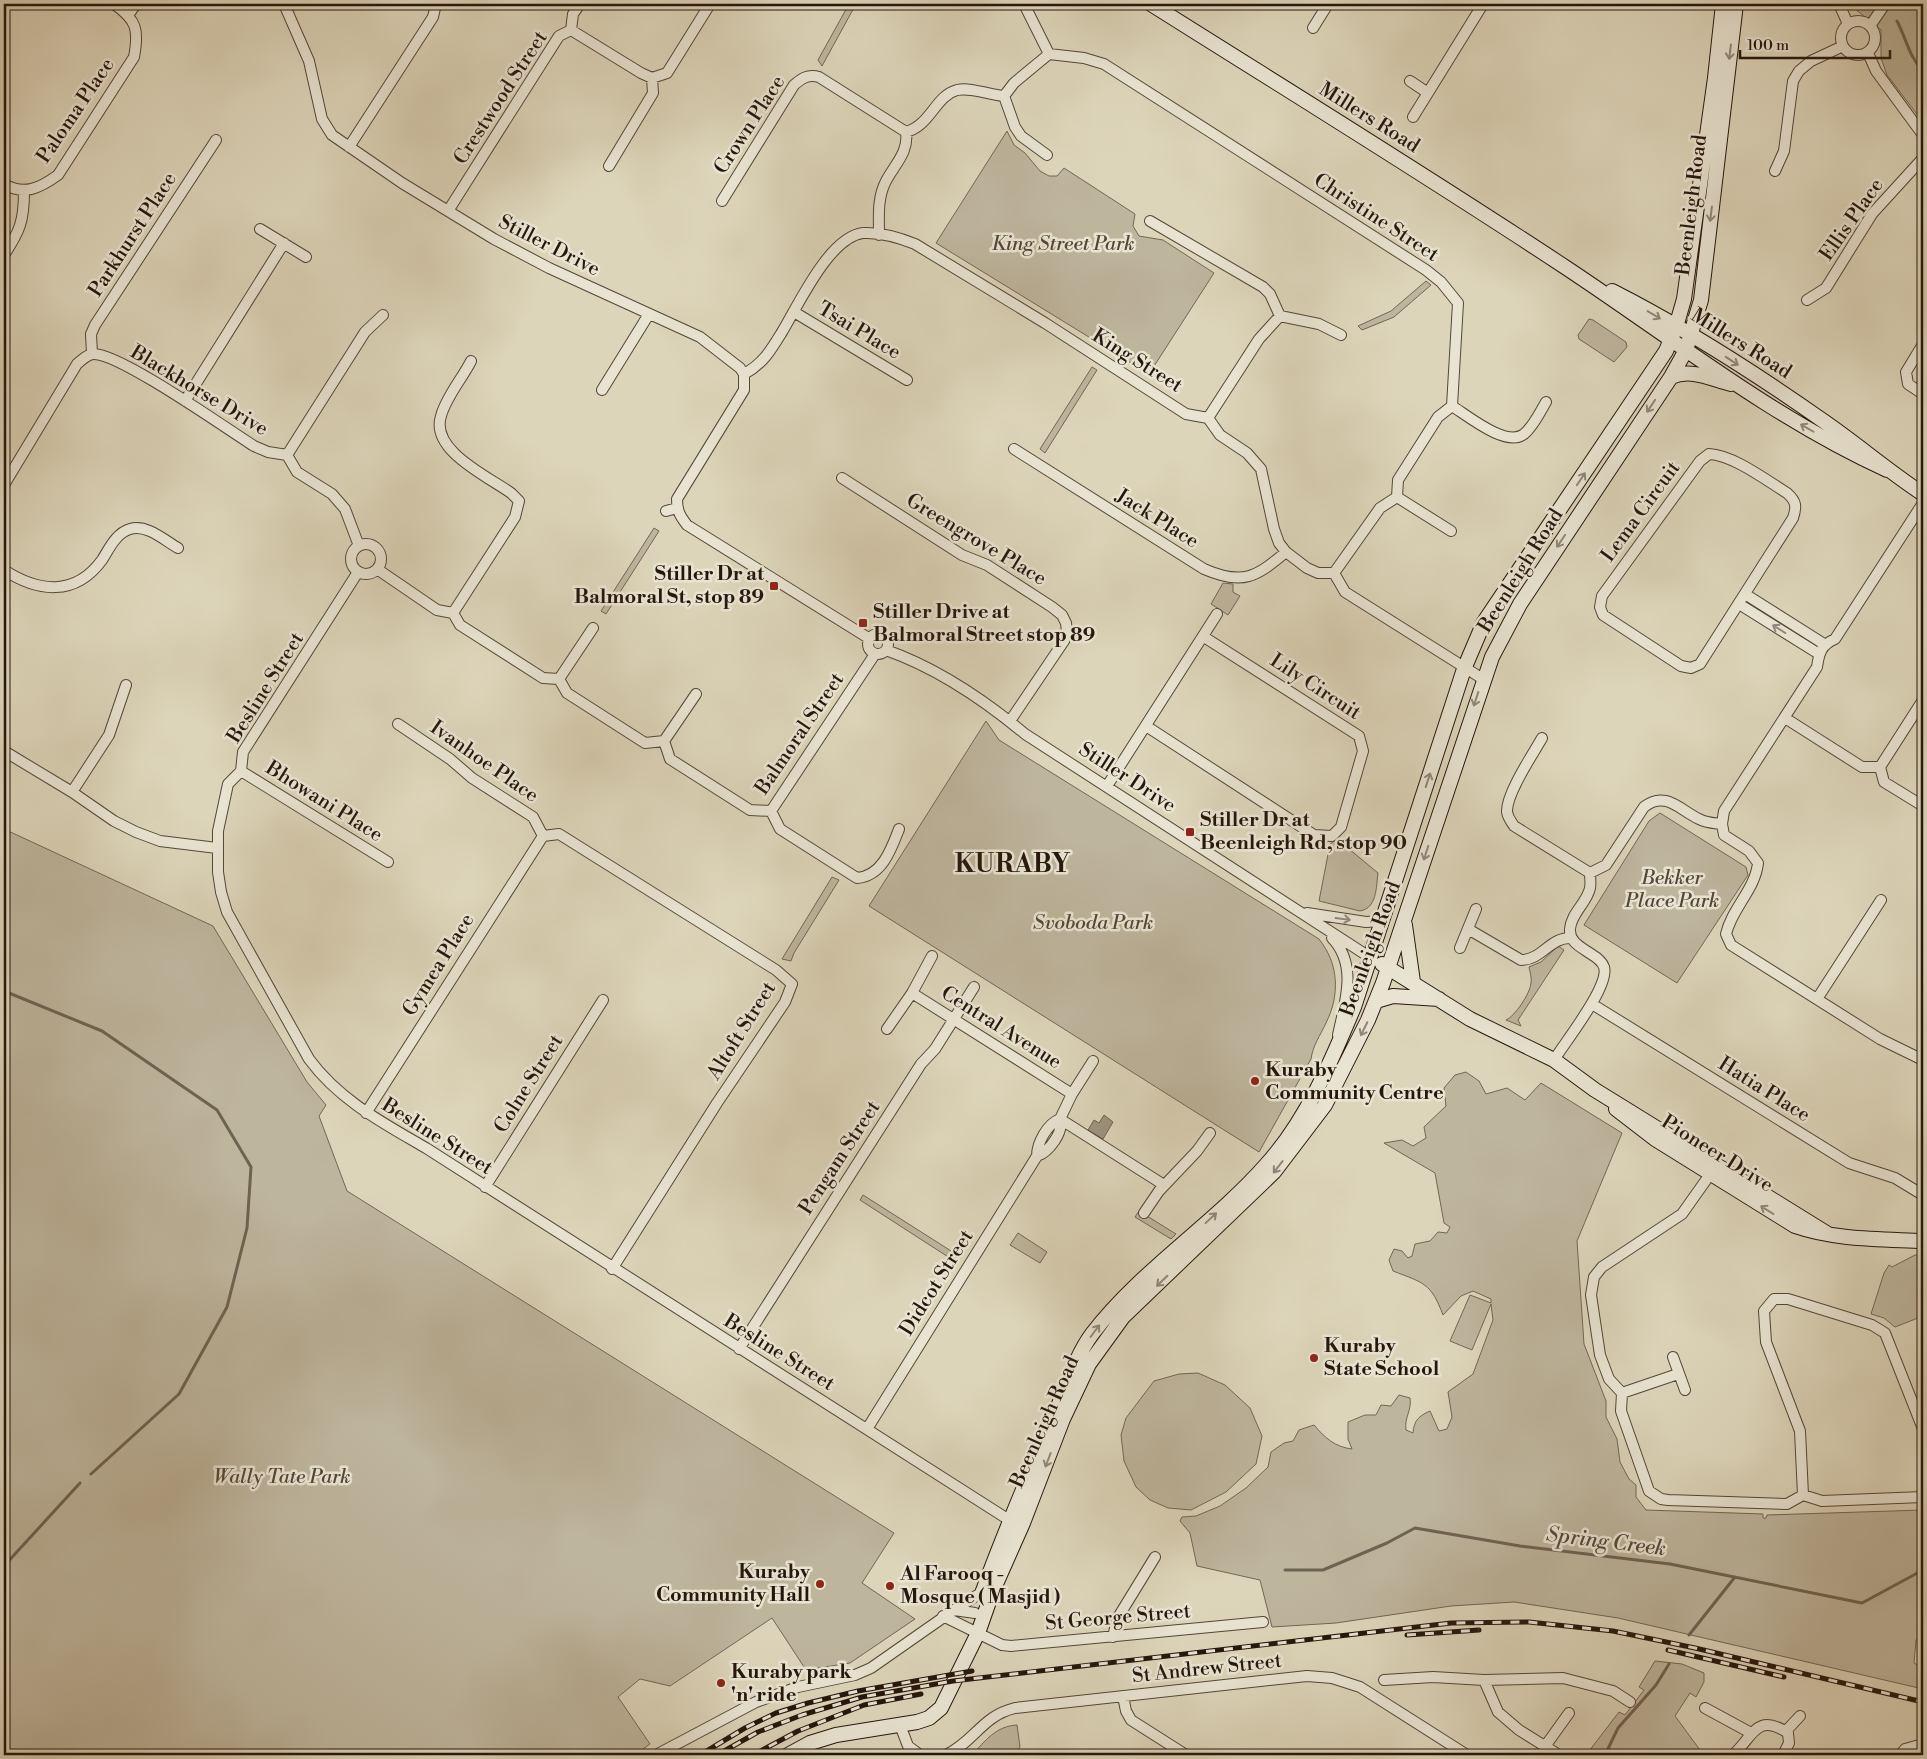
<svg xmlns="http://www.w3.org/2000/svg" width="1927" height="1759" viewBox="0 0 1927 1759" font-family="'Libre Bodoni',serif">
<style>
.green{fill:#beb59d;stroke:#726655}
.water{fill:#9f947f;stroke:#6f6251}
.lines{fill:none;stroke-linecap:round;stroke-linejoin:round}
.stream{stroke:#6f6251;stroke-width:3}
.street-casing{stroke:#544638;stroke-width:12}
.secondary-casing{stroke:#26160d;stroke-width:16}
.street{stroke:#e9e4d2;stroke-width:10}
.secondary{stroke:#e9e4d2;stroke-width:14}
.rail-casing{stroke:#26160d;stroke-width:5}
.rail{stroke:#e9e4d2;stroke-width:3;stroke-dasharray:9;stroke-linecap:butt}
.oneway{stroke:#918779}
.poi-dot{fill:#8f2418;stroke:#e9e4d2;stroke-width:2}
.labels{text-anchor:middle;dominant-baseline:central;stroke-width:5;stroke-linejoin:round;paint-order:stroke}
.street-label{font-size:20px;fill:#26160d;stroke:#e9e4d2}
.park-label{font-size:20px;font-style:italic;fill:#544638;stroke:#e9e4d2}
.poi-label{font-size:20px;font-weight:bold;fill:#26160d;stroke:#e9e4d2;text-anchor:start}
.water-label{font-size:21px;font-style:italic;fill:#56483b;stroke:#e9e4d2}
.district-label{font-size:25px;font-weight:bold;letter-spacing:1px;fill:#26160d;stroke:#e9e4d2}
</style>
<rect width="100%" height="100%" fill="#ddd5ba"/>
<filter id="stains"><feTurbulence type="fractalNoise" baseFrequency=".004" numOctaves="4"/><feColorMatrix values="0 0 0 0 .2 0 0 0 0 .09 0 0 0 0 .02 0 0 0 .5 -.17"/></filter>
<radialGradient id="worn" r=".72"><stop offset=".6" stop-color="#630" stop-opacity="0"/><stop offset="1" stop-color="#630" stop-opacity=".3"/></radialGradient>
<path class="green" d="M849 4H856L822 66 818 60Z
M1849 4H1911L1923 14V122L1887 75 1881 58V30Z
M1007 131 1014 145 1025 153 1040 171 1049 176H1057L1064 168 1135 214 1133 226 1139 236 1163 240 1214 273 1149 374 936 243Z
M1426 281 1431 285 1394 317 1362 330 1358 326 1391 311Z
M1589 319 1593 320 1626 342 1627 347 1614 362 1579 339 1578 335Z
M1092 367 1097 370 1045 453 1040 449Z
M654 528 659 531 606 614 601 611Z
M1223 583 1233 584V592L1240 596 1228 615 1211 604Z
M986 721 999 740 1319 939C1339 964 1340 995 1326 1023 1320 1036 1313 1045 1311 1059L1259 1152 869 906Z
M1660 813 1746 867 1748 875 1677 983 1584 925 1649 821Z
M4 829 213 926 307 1082 326 1105 319 1116 347 1191 894 1533 862 1583 915 1619 850 1663 806 1670 772 1618 670 1686 640 1679 618 1697 650 1744 635 1755H4Z
M1337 839 1378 873C1376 888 1377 908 1360 911L1319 901 1330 844Z
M832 877 839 880 794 953 791 961 782 959Z
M1558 946 1564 950 1518 1020 1521 1026 1506 1020C1515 1016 1530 994 1531 983 1532 978 1530 972 1529 967L1541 962Z
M1466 1072 1479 1081 1486 1094 1507 1088 1525 1100 1541 1083 1622 1133 1577 1241 1584 1344 1606 1401V1417L1617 1439 1620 1462 1629 1479 1636 1485V1497L1646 1510 1763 1514V1518H1766L1767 1515 1923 1510V1635L1916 1640 1914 1663 1923 1668V1689L1618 1618 1514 1602 1451 1606 1336 1623 1272 1627 1260 1580 1197 1566 1190 1533 1180 1521 1182 1517 1196 1516 1220 1506 1246 1488 1268 1467 1271 1452 1284 1443 1293 1441 1299 1430 1314 1425C1325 1438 1335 1447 1352 1449L1348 1439V1422L1365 1415H1376L1381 1405 1391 1406 1399 1395 1410 1398C1412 1410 1404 1418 1406 1430L1413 1433C1414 1420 1419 1416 1430 1411L1439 1431 1447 1429 1452 1417 1448 1392 1473 1374 1493 1320 1491 1304 1472 1350 1450 1341 1470 1295 1491 1303V1299L1473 1291 1461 1296 1443 1315C1431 1283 1424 1283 1393 1271L1389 1260 1394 1249 1402 1251 1408 1258 1412 1256 1415 1244 1430 1241 1438 1232 1447 1233 1450 1227 1444 1223 1435 1173 1384 1143 1402 1140 1413 1146 1426 1138 1424 1127 1446 1106 1444 1088 1455 1075Z
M863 1195 959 1256 956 1262 860 1200Z
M1139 1211 1176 1234 1171 1239 1135 1217Z
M1018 1233 1047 1252 1040 1263 1010 1245Z
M1915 1255 1923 1256V1316L1895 1327 1884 1318 1871 1314 1884 1273 1889 1265 1892 1267Z
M1198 1373 1225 1385 1250 1408 1262 1436 1256 1464 1226 1492 1191 1510 1168 1508 1150 1500 1136 1487 1124 1461 1121 1435 1126 1418 1154 1381 1179 1374Z
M1655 1661 1682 1664 1704 1673V1682L1696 1697 1690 1693 1675 1716 1700 1750 1694 1755H1586L1619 1712 1625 1715 1644 1690 1639 1687Z
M1017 1725 1020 1747 1014 1755H972C985 1741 996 1726 1017 1725Z"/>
<path class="water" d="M1104 1115 1113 1122 1103 1139 1088 1130 1094 1120 1099 1123Z"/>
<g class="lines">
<path class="stream" d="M1897 21C1907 40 1908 55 1923 71
M4 991 102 1031 217 1110 251 1167 247 1228 227 1307 179 1394 91 1474
M4 1566 80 1483
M1285 1570H1323L1387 1543 1415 1528 1520 1546 1670 1564 1862 1603 1923 1570
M1689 1635 1735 1577
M1605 1755 1618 1728 1656 1685 1669 1664"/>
<defs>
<path id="street" d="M284 4 309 61 322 119 332 135 402 183 494 239 549 268 700 337 740 368 744 374V390L677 499C677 511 680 516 687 525L870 639
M1024 4 1049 54
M1839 4 1848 24
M129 14 136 4
M1841 38a17 17 0 1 1 34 0a17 17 0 1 1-34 0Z
M1870 26 1885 4
M1313 28 1328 4
M571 30 641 73 652 78 667 73 710 4
M1868 53 1876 71 1923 135
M1049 54 1084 58 1104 64 1426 270 1441 282 1458 303 1452 406 1438 417 1398 480 1397 497 1380 508 1334 573
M1410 81 1428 93
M1004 96 1015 127 1021 136 1047 155
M1413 117 1483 4
M349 147 433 17 436 4
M609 166 653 93 652 78
M1775 171 1784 151 1793 81 1799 71 1811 61 1843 46
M4 184C24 196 40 188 58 175L134 57C139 30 137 20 114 4
M722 201 794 85C802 78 808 74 819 77L906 132
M448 211 559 36 571 30 573 14 580 4
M1150 221 1263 287 1270 294 1280 316
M260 229 306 257
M879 235C879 217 877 198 886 181 895 164 909 152 906 132 931 125 935 96 957 90 971 87 990 95 1004 96L1014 83 1049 54
M4 255C20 231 24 221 24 191
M1807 300 1826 288 1872 214 1923 158
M794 312 907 380
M1923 344 1906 372 1908 384 1923 394
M92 354 91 334 95 325 216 140
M744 374C763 364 771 350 782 332 798 306 829 237 863 233 881 232 898 237 915 244L1045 323 1186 414 1208 418 1220 435 1247 453 1261 469 1274 529 1279 543 1286 552 1307 568 1318 573H1334L1345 592 1483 679
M602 390 649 314
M185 401 284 243
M1452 406C1468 416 1507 448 1524 434 1533 427 1540 412 1546 402
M1208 418 1259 339 1280 316 1319 324 1341 335
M1014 449 1204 569C1243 586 1256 577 1286 552
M1709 454C1733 455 1766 480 1787 493 1796 501 1797 506 1793 518L1700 664 1691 668 1681 666 1603 615 1600 607 1602 596 1700 461Z
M287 455 365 332 383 315
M842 478 962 555 987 565 1052 607 1062 615 1066 623 1067 632 1064 641 1010 721
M4 485 77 364C82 360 86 355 93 354 118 352 227 429 254 446L268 452 287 455 297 472 332 494 345 509 359 546
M1397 497 1451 531
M1923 503 1835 639C1821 645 1819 653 1817 667L1724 811 1722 824 1724 835 1749 851 1758 863C1755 890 1732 908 1726 934L1731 945 1880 1039 1923 1060
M666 511 677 508
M351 559a15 15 0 1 1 30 0a15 15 0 1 1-30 0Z
M377 569 437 610 453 613 460 625 543 678 559 679 567 693 645 743 664 741 670 759 750 810 771 811 875 654
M4 570C38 592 75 597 102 560 109 549 116 533 130 529 147 524 164 540 178 548
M358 572 243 752 241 771 228 784 218 831V872L221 892 227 912 309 1059C339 1100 383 1123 426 1148L1006 1518 1016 1521
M1745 594 1824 644
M1739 604 1819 654
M453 613 515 517 519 501 511 493C487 476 430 450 441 416 446 397 462 379 471 361
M868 644a10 10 0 1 1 20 0a10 10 0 1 1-20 0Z
M886 650C937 668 983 699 1025 734L1371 958
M559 679 593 628
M1785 718 1862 767H1880L1884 782 1923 806
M398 724 450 759 472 778 533 817 543 836
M1146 726 1314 835 1332 836 1341 827 1363 751 1359 736 1204 637
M1542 738C1533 754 1506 794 1507 812 1508 818 1511 821 1514 826L1590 873
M664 741 696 694
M4 751 72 792 114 821 136 832 160 841 217 848
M1880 767 1923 700
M241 771 388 862
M1107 786 1217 614
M72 792 109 735 126 685
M771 811 780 829 857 878C882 876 891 850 899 829
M543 836 559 834 776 970 792 984 785 1002 717 1103 612 1269
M1307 913 1366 922 1382 921
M1468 929 1521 960C1542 960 1550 937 1571 938
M1332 938C1358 965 1345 1002 1338 1035
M1460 948 1476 909
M912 993 1072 1094
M1817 999 1881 900
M1592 1004 1849 1163 1895 1178 1923 1195
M887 1029 912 993 932 956
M1554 1060C1565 1042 1610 986 1604 967 1602 961 1596 957 1591 954 1581 947 1569 942 1570 929 1571 913 1587 903 1590 888 1591 884 1590 877 1590 873L1606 865 1644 807C1665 790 1680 810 1699 819 1706 823 1714 823 1722 824
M366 1113 543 836
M1060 1119 1164 1185
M1037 1156C1049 1152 1064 1132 1060 1119L1072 1094 1093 1061
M1711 1173 1682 1214 1602 1267 1594 1277 1591 1295 1600 1355 1609 1379 1622 1393 1621 1411 1649 1491 1661 1499 1668 1500 1787 1504 1803 1495 1822 1501 1923 1497
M485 1187 603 1000
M1144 1213 1159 1191 1197 1151 1210 1133
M739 1349 921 1064 935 1049 974 987
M1673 1357 1685 1390
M1622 1393 1678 1374
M867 1429 1037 1156C1037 1143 1047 1124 1060 1119
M1803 1495 1800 1431 1766 1342 1764 1311 1774 1299H1788L1872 1325 1885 1333 1923 1429
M954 1610 979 1594 985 1584
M943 1616 1002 1645 1011 1646 1263 1622
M1113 1637 1117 1619 1155 1557
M1384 1680 1433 1677 1484 1680 1563 1678 1613 1691 1630 1702
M1484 1680 1498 1712 1519 1730 1559 1755
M1123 1696 1126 1711 1131 1720 1186 1755
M1705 1708 1751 1733
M900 1725 908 1746 920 1755
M1786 1731 1800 1716
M1546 1745 1569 1713
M656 1755 756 1702 798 1687 855 1675 871 1668 954 1610 975 1613
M946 1755C975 1741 982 1716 1015 1708L1307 1676 1332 1678 1360 1687 1467 1755
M1733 1755C1753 1737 1756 1712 1788 1733L1789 1743 1783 1755
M1900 1755 1905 1749 1923 1744"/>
<path id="secondary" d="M1151 4C1289 91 1429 177 1565 267 1671 337 1771 417 1887 470
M1612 291C1685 328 1755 373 1822 420 1857 444 1888 471 1923 494
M1671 377C1691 368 1711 379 1731 384
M1405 925 1413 982
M1382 964 1470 1019 1554 1060 1595 1090 1828 1234
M1376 1001 1393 996 1439 999
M1616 1109 1655 1139 1795 1226C1835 1240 1881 1239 1923 1241
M983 1591C1004 1532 1030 1474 1054 1416 1066 1389 1075 1357 1092 1334 1141 1270 1213 1225 1266 1165 1306 1121 1331 1062 1354 1007L1464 669 1484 622 1666 351 1676 327 1684 299 1715 78 1723 4
M788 1755 810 1743 836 1735 917 1722 929 1718 941 1708 978 1633 992 1593 1023 1523 1063 1419 1089 1364 1123 1317 1274 1172 1325 1105 1368 1020 1383 983 1492 657 1520 604 1671 377 1686 350 1701 300 1736 4"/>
</defs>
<use href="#street" class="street-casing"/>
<use href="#secondary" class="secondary-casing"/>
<use href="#street" class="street"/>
<use href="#secondary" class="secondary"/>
<defs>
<path id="rail" d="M1407 1635 1479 1630
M1668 1650 1784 1677
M700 1755 745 1728 776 1713 808 1703 858 1691 972 1671
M717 1755 758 1732 802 1715 862 1697 953 1681 1451 1623 1529 1622 1613 1631 1695 1648 1923 1702
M753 1755 798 1731 864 1705 921 1694"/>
</defs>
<use href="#rail" class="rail-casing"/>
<use href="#rail" class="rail"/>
</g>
<defs><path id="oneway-shaft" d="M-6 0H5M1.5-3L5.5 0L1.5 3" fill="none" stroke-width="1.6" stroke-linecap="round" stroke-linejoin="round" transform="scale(1.25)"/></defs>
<g class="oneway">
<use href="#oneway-shaft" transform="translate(1730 52) rotate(97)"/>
<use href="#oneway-shaft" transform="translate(1711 214) rotate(97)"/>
<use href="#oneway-shaft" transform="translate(1654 315) rotate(31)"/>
<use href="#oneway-shaft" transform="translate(1732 361) rotate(33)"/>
<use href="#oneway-shaft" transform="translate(1651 406) rotate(124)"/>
<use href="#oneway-shaft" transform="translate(1807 428) rotate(-150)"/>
<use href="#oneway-shaft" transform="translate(1581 479) rotate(-56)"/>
<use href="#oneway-shaft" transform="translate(1561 541) rotate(124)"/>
<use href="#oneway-shaft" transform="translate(1779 629) rotate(-148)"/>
<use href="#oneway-shaft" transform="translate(1476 699) rotate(108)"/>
<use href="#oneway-shaft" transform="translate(1428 780) rotate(-72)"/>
<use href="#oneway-shaft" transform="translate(1426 853) rotate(108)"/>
<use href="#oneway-shaft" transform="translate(1343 919) rotate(8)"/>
<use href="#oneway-shaft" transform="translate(1364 1029) rotate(116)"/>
<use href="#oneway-shaft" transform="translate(1278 1167) rotate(128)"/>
<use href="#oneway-shaft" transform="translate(1767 1210) rotate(-148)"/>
<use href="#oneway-shaft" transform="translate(1211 1218) rotate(-43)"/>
<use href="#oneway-shaft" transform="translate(1162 1281) rotate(136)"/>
<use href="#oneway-shaft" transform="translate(1095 1331) rotate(-53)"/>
<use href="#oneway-shaft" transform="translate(1048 1460) rotate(111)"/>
</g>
<g class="poi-dot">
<rect x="769" y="581" width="10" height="10" rx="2.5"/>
<rect x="858" y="618" width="10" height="10" rx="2.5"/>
<rect x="1185" y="827" width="10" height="10" rx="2.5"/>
<circle cx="1255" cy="1081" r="5"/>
<circle cx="1314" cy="1358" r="5"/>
<circle cx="820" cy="1584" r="5"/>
<circle cx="890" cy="1586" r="5"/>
<circle cx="721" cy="1683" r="5"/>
</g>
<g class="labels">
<g class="street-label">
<text transform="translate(501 98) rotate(-57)">Crestwood Street</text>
<text transform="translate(76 111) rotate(-56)">Paloma Place</text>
<text transform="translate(1369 118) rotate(32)">Millers Road</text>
<text transform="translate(750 125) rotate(-57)">Crown Place</text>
<text transform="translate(1692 205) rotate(-83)">Beenleigh Road</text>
<text transform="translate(1376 218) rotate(33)">Christine Street</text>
<text transform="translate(1852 220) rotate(-55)">Ellis Place</text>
<text transform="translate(133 235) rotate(-57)">Parkhurst Place</text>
<text transform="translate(549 246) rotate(27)">Stiller Drive</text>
<text transform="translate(859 331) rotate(31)">Tsai Place</text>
<text transform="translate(1741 344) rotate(32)">Millers Road</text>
<text transform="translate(1137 361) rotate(32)">King Street</text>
<text transform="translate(199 391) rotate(31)">Blackhorse Drive</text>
<text transform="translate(1641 512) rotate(-54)">Lema Circuit</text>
<text transform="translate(1157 519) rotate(32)">Jack Place</text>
<text transform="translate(976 540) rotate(31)">Greengrove Place</text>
<text transform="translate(1521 571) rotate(-58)">Beenleigh Road</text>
<text transform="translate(1315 687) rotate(33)">Lily Circuit</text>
<text transform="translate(266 688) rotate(-58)">Besline Street</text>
<text transform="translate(800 734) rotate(-56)">Balmoral Street</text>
<text transform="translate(484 762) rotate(35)">Ivanhoe Place</text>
<text transform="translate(1127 778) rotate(33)">Stiller Drive</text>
<text transform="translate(324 802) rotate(32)">Bhowani Place</text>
<text transform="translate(1371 949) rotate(-70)">Beenleigh Road</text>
<text transform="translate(439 965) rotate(-58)">Gymea Place</text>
<text transform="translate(1001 1028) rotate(32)">Central Avenue</text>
<text transform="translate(742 1031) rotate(-58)">Altoft Street</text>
<text transform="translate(529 1084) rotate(-58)">Colne Street</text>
<text transform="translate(1764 1090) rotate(32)">Hatia Place</text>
<text transform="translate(437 1137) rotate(32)">Besline Street</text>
<text transform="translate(1717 1154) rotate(32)">Pioneer Drive</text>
<text transform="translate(840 1158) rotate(-57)">Pengam Street</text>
<text transform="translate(937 1283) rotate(-58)">Didcot Street</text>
<text transform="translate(779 1353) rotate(32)">Besline Street</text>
<text transform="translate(1045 1422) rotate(-66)">Beenleigh Road</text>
<text transform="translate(1118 1618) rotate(-5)">St George Street</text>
<text transform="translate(1207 1669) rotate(-6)">St Andrew Street</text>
</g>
<g class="park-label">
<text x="1063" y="244">King Street Park</text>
<text x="1672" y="878">Bekker<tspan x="1672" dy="23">Place Park</tspan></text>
<text x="1093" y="923">Svoboda Park</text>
<text x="282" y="1477">Wally Tate Park</text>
</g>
<g class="poi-label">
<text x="764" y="574" text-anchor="end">Stiller Dr at<tspan x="764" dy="23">Balmoral St, stop 89</tspan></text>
<text x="873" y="612">Stiller Drive at<tspan x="873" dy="23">Balmoral Street stop 89</tspan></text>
<text x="1200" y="820">Stiller Dr at<tspan x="1200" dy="23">Beenleigh Rd, stop 90</tspan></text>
<text x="1265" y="1070">Kuraby<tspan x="1265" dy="23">Community Centre</tspan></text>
<text x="1324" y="1346">Kuraby<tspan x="1324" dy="23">State School</tspan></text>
<text x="810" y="1572" text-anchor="end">Kuraby<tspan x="810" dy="23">Community Hall</tspan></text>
<text x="900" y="1574">Al Farooq -<tspan x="900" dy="23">Mosque ( Masjid )</tspan></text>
<text x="731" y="1672">Kuraby park<tspan x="731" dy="23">'n' ride</tspan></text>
</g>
<g class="water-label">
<text transform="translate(1606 1542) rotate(7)">Spring Creek</text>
</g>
<g class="district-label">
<text x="1013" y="864">KURABY</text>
</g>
</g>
<rect width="1927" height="1759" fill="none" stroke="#ddd5ba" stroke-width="20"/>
<rect x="5" y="5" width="1917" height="1749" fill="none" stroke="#26160d" stroke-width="2.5"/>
<rect x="10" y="10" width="1907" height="1739" fill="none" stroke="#26160d"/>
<path d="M1740 50v8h150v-8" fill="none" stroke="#26160d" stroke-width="2.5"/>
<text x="1747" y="50" font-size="15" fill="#26160d" stroke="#e9e4d2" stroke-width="4" paint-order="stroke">100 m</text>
<rect width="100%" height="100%" filter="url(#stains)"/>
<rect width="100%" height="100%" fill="url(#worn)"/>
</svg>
